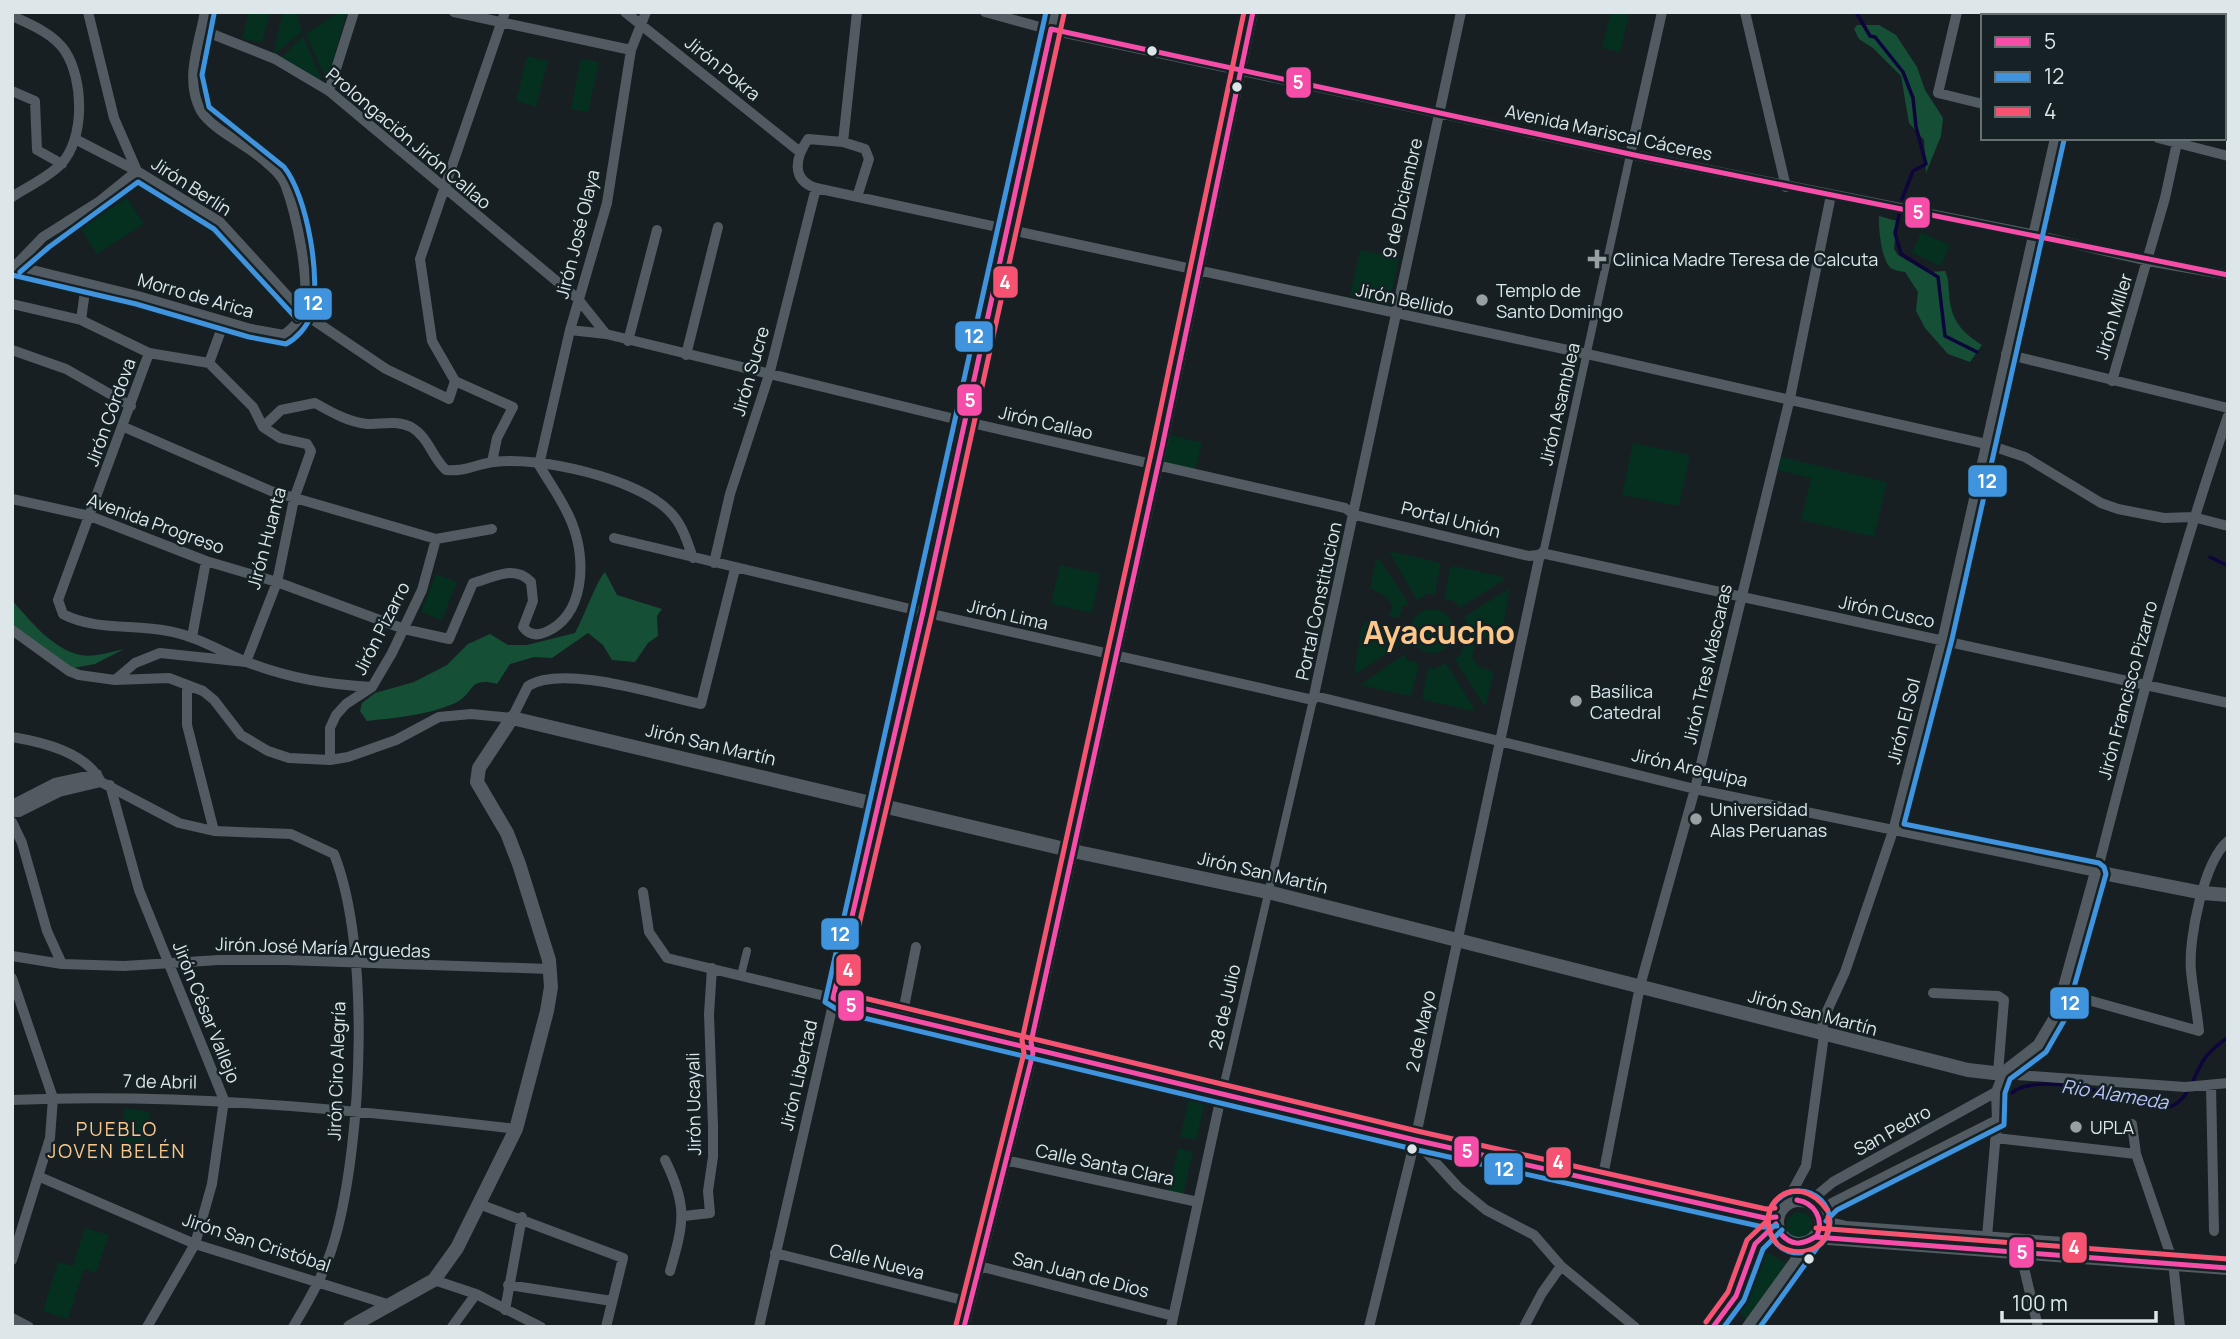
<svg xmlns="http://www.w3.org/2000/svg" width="2240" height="1339" viewBox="0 0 2240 1339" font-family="Manrope,sans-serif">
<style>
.green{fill:#052f1e}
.forest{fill:#154f35}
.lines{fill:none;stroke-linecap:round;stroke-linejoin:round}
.stream{stroke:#0d053b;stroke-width:3.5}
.pedestrian{stroke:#525a62;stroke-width:8}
.minor{stroke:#525a62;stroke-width:10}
.tertiary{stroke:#525a62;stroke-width:14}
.bus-1-casing{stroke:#152125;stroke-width:10}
.bus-2-casing{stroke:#152125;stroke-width:10}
.bus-3-casing{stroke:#152125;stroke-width:10}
.bus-1{stroke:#f54da8;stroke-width:5}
.bus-2{stroke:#4094de;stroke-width:5}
.bus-3{stroke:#f65372;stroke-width:5}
.bus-dot{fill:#dde6e8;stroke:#152125;stroke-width:2.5}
.poi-dot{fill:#98a0a3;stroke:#152125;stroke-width:2.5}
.labels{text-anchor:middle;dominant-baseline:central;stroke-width:5;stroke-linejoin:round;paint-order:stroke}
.street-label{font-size:18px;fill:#dde6e8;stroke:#152125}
.poi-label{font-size:18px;fill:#dde6e8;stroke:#152125;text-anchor:start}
.water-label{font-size:19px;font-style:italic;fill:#b9c2fb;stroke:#152125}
.neighbourhood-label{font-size:19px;letter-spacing:2px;fill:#fdc789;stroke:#152125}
.town-label{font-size:32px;font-weight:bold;fill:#fdc789;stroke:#152125}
.line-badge{stroke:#152125;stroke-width:2.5}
.badge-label{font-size:19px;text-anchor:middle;font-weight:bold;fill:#fff}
</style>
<rect width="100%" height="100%" fill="#181f22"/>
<path class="green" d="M249 12H270L262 43 242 38Z
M283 12H297L302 32 273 55Z
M339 12H347L327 81 306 34Z
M1611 12 1629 15 1620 52 1602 48Z
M303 36 323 82 282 57Z
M527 56 548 61 536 107 516 101Z
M581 59 599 62 588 112 571 109Z
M127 198 144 224 97 254 80 228Z
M1921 232 1950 245 1941 266 1912 253Z
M1360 250 1399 258 1389 305 1350 296Z
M1167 434 1202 443 1195 471 1161 463Z
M1633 443 1690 455 1679 506 1622 495Z
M1781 457 1887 482 1874 537 1801 520 1811 478 1778 470Z
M1389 551 1438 562 1441 566 1434 596 1429 593 1417 600Z
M1376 559H1379L1409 604 1403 606 1399 618 1389 616 1392 605 1386 596 1370 588Z
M1060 565 1100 574 1092 613 1051 604Z
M1454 566 1504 577V580L1459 608 1457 603 1444 598 1450 568Z
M436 574 457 582 442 620 421 612Z
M1510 588 1501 639 1498 641 1467 634 1470 629 1464 617Z
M1410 631a22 22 0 1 1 44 0a22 22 0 1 1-44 0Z
M1366 621 1396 628 1394 633 1400 645 1354 675 1361 630Z
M1464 644 1475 646 1472 656 1478 666 1494 672 1486 704 1484 705 1454 658 1460 656Z
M1405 654 1406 659 1419 663 1412 694 1409 696 1360 685Z
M1446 663 1474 708 1473 711 1424 700 1422 697 1429 666 1434 669Z
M1189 1099 1205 1103 1196 1140 1180 1137Z
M125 1108 150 1112 144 1156 118 1153Z
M1178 1148 1193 1152 1183 1195 1168 1192Z
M1796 1212 1806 1213 1812 1220V1233L1804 1238 1791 1236 1786 1228 1788 1218Z
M85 1228 109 1235 96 1273 84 1269 68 1319 43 1311 58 1262 73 1266Z
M1763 1250 1791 1266 1749 1326 1739 1309Z"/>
<path class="forest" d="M1857 25H1879L1896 35 1917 67 1925 90 1943 118 1941 136 1926 173 1924 140 1909 123 1901 76 1873 48 1859 39 1854 29Z
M1879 216 1897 221 1894 249 1898 255 1927 272 1945 271C1949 280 1948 283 1949 292 1950 319 1961 332 1982 345L1970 362 1948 354 1925 328 1916 311 1918 292 1905 272C1900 271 1893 271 1889 266 1882 259 1878 227 1879 216Z
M605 572 617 595 662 609 657 616 658 636 648 643 635 662 612 660 603 645 588 633 552 658 534 657 510 664 497 684C466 676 476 695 453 704 427 715 394 718 367 721L360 711 362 703 375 693 414 682 447 665 468 644 490 634 508 645H527L575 633C583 619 598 578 605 572Z
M12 600C30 621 53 649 80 655 93 658 111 652 124 649L95 664 68 669 12 628Z"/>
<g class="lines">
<path class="stream" d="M1856 12 1870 36 1875 37 1903 72 1913 98 1916 127 1926 164 1913 171 1902 199
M1900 211 1895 233 1901 254 1938 277 1945 336 1977 352
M2210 557 2228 566
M2012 1093C2039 1069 2132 1100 2165 1108 2188 1104 2192 1079 2203 1061 2209 1051 2219 1044 2228 1037"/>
<path class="pedestrian" d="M1540 554 1544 549 1630 155
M741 975 747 951
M1222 1092 1313 700"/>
<path class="minor" d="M88 12 114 118 137 171
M454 12 631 50
M625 12 800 152
M985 12 1047 29 1639 156 2036 235 2148 261 2228 275
M1745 12 1786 187
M1957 12 1938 93 1983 104
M2204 12 2228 16
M12 16C30 24 54 34 65 51 84 80 85 139 61 164 49 177 27 187 12 197
M2083 16V12
M202 30 275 59 329 91 578 299 606 334
M12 91 35 101 37 150 62 164
M329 91 354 12
M2158 138 2228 156
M75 139 137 171 220 222 303 313 386 369 449 399 455 381
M843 142 857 12
M1630 155 1662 12
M857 197 869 159 865 149 843 142 808 139C795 158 791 180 816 188L1596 356 1986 444 2025 457 2101 503 2118 509 2164 518 2193 517 2228 526
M12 265 138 296 251 329 284 335C292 329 301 320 303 310 311 280 296 213 285 184 282 177 274 169 268 164 251 146 213 131 201 111 184 80 199 44 205 12
M12 269 43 237 100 201 137 171
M12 304 81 320 149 353 209 363 253 407 263 427 280 438 307 444 311 451 294 499 277 582 246 662 160 653 135 663 115 680
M81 320 86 284
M570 330 606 334 963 421 1345 508 1355 515 1529 556 1546 554 2228 703
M628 341 657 230
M12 350 66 369 131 406
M149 353 58 600 63 614C95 631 133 624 168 631 196 636 220 651 247 662 287 678 329 685 372 687
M2006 354 2228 408
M686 355 718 227
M209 363 224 322
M455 381 432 341 420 259 505 12
M455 381 513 407 497 438 492 462
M2112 381 2165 198 2178 138
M124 427 271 491 436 539 492 529
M263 427 281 410 315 403C331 412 348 422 367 424 382 424 397 420 411 427 429 437 432 458 446 470 465 472 476 464 494 462 539 456 635 478 668 510 682 523 687 541 693 558
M539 465 570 330 607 203 631 50 646 12
M12 499 90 516 206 561 277 582 404 629 449 639 473 583C493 578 514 564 531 582L533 601 523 627C529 635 537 636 546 632 585 615 586 560 573 526 566 505 550 484 539 465
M614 538 923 612 1313 700 1461 12
M714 563 730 494 769 375 816 188
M12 630 69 671 79 675 115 680 169 678 203 691 214 700 241 735 268 751 289 758 330 760 348 757 396 740 439 717 471 714 512 718 528 686C564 664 658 695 701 704L735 569
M192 637 206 561
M187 685V725L214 831
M1315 696 1695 789 2097 872C2136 719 2176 566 2228 416
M12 737C42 742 86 752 101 782L179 823 214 831 291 834 334 854C371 947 362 1139 336 1235 327 1269 311 1297 293 1327
M330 760V728L336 715 346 704 372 687 392 653 422 590 436 539
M110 785 139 890 224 1100 212 1184 195 1244 147 1327
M12 805 55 783 97 774
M12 812H19L59 792 101 782
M12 822 22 843 47 931 62 964
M643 892 649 932 667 958 833 998 845 1004 1415 1140 1765 1218 1776 1217
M12 956 62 964 124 966 219 960H285L549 969
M12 978 53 1098 50 1138 12 1260
M1933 993 1998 996 2004 1000 1998 1073
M2063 993 2199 1031C2197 1011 2193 991 2191 971 2188 939 2204 861 2228 841
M902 1017 916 947
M2211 1085 2214 1231
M12 1100C181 1093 349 1109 516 1129
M2132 1124 2136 1154 2173 1262 2180 1327
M1996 1138 2136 1154
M1415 1140 1458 1187 1486 1210 1534 1235 1561 1266 1635 1327
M665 1160C688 1206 684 1223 670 1271
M1005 1160 1198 1202
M40 1177 195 1244 387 1304
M1602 1181 1640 986 1695 789 1790 398 1831 195
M1809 1202 1833 1182 1996 1092
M1786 1203 1806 1166 1824 1035 1822 1022 1845 972 1893 831 1943 637 2055 138
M479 1204 623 1258 606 1327
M1820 1215 1832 1203 1997 1120
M684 1216 710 1213 708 1191 713 1157V1126L709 1014 712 968
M1987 1237 1997 1120 1996 1092 2003 1074 2185 1087 2228 1083
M2020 1251 2038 1327
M775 1253 970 1302
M979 1266 1173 1316
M434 1280 476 1294 541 1327
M508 1285 612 1301
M505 1310 522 1217
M12 1318 29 1327
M452 1327 476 1294
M759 1327 923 612 1055 12
M964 1327 1033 1053 1031 1042 1162 447 1253 12
M1171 1327 1222 1092
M1369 1327 1415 1140 1540 554
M1524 1327 1542 1293 1561 1266"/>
<path class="tertiary" d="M1777 1222a22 22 0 1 1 44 0a22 22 0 1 1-44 0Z
M1821 1222 1846 1228 2077 1245
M1815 1237 2228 1268
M350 1327 434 1280 457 1248 516 1129 526 1091 547 1011 551 987 549 960 519 864 507 833 477 782 479 768 512 718 1073 851 1272 893 1968 1070 2003 1074 2039 1046 2057 1016 2097 872 2203 893 2228 895
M1713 1327 1736 1296 1755 1244 1776 1224
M1749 1327 1812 1240"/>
<defs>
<path id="bus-1" d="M1776 1217 1765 1218 1415 1140 845 1004 833 998 923 612 1051 29 1639 156 2228 275
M1780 1233C1792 1247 1802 1245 1817 1236 1824 1219 1815 1203 1797 1200
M1815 1237 2228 1268
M964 1327 1033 1053 1031 1042 1162 447 1253 12
M1713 1327 1736 1296 1755 1244 1776 1224"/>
<path id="bus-2" d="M1046 12 825 1002 843 1013 1413 1149 1763 1227 1777 1226
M20 272 49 247 138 182 214 229 297 319
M12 275 136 304 249 337 286 344C297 338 307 327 311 315 322 281 307 195 284 167L209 107 202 75 214 14
M1768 1222a31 31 0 1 1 62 0a31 31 0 1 1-62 0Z
M1826 1221 1837 1210 2004 1125 2005 1093 2010 1079 2046 1052 2065 1019 2106 874 2104 867 2099 863 1904 824 1952 639 2064 140
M1724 1327 1744 1300 1763 1249 1782 1230
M1760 1327 1819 1245"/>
<path id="bus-3" d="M1064 14 932 614 843 993 1417 1131 1766 1209 1775 1208
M1816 1228 2228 1259
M1777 1244C1748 1206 1797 1167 1827 1210
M1781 1247C1804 1260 1834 1245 1828 1217
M1706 1322 1728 1292 1747 1240 1770 1218
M956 1325 1024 1053 1022 1040 1153 445 1244 12"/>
</defs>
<use href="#bus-1" class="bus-1-casing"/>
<use href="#bus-2" class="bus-2-casing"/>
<use href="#bus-3" class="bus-3-casing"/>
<use href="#bus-1" class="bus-1"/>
<use href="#bus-2" class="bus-2"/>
<use href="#bus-3" class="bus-3"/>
</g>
<g class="bus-dot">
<circle cx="1152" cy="51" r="6"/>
<circle cx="1237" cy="87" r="6"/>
<circle cx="1412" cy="1149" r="6"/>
<circle cx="1809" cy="1259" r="6"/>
</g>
<g class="poi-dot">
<path d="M1593.5 248.5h7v7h7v7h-7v7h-7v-7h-7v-7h7z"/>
<circle cx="1482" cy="300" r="7"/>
<circle cx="1576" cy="701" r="7"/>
<circle cx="1696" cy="819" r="7"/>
<circle cx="2076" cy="1127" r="7"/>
</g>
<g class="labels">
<g class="street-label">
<text transform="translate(723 68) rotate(39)">Jirón Pokra</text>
<text transform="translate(1609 132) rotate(12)">Avenida Mariscal Cáceres</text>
<text transform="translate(409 138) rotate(40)">Prolongación Jirón Callao</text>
<text transform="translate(192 186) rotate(33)">Jirón Berlín</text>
<text transform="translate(1402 198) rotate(-77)">9 de Diciembre</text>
<text transform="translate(577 234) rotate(-76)">Jirón José Olaya</text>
<text transform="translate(196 295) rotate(16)">Morro de Arica</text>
<text transform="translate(1405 299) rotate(12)">Jirón Bellido</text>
<text transform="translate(2113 316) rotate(-73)">Jirón Miller</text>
<text transform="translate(750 371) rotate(-74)">Jirón Sucre</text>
<text transform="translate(1559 404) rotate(-77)">Jirón Asamblea</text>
<text transform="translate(110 412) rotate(-70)">Jirón Córdova</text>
<text transform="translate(1046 422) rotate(13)">Jirón Callao</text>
<text transform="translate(1451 519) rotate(14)">Portal Unión</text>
<text transform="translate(156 523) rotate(20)">Avenida Progreso</text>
<text transform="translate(266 538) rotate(-75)">Jirón Huanta</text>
<text transform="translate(1318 601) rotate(-78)">Portal Constitucion</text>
<text transform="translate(1887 611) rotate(12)">Jirón Cusco</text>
<text transform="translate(1008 614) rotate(13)">Jirón Lima</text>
<text transform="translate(381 628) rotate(-63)">Jirón Pizarro</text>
<text transform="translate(1707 664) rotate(-77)">Jirón Tres Máscaras</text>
<text transform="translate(2127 690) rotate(-75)">Jirón Francisco Pizarro</text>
<text transform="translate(1903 721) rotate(-76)">Jirón El Sol</text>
<text transform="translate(711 744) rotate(13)">Jirón San Martín</text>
<text transform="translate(1690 767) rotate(13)">Jirón Arequipa</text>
<text transform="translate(1263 872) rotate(13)">Jirón San Martín</text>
<text transform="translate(323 947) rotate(2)">Jirón José María Arguedas</text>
<text transform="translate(1224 1007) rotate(-77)">28 de Julio</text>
<text transform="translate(207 1012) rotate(68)">Jirón César Vallejo</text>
<text transform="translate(1813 1012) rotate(15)">Jirón San Martín</text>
<text transform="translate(1420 1031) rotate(-78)">2 de Mayo</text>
<text transform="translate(336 1071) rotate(-88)">Jirón Ciro Alegría</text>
<text transform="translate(798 1075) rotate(-77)">Jirón Libertad</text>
<text transform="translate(160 1081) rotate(1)">7 de Abril</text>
<text transform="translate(693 1104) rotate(-91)">Jirón Ucayali</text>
<text transform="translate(1892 1130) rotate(-29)">San Pedro</text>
<text transform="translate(1105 1164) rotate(12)">Calle Santa Clara</text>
<text transform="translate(257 1242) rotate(18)">Jirón San Cristóbal</text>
<text transform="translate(877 1261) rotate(14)">Calle Nueva</text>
<text transform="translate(1081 1274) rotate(14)">San Juan de Dios</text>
</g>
<g class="poi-label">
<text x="1613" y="259">Clinica Madre Teresa de Calcuta</text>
<text x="1496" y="290">Templo de<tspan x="1496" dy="21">Santo Domingo</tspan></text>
<text x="1590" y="691">Basílica<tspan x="1590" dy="21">Catedral</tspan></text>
<text x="1710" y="809">Universidad<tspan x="1710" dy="21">Alas Peruanas</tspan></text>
<text x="2090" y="1127">UPLA</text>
</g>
<g class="water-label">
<text transform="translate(2115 1094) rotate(9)">Rio Alameda</text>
</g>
<g class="neighbourhood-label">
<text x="117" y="1129">PUEBLO<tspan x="117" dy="22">JOVEN BELÉN</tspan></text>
</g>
<g class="town-label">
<text x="1439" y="632">Ayacucho</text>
</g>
</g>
<g class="line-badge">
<rect x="1285" y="66" width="27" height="33" rx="7" fill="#f54da8"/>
<rect x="1904" y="196" width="27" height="33" rx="7" fill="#f54da8"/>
<rect x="992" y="265" width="27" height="34" rx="7" fill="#f65372"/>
<rect x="293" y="287" width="40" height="34" rx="7" fill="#4094de"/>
<rect x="954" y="320" width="40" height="33" rx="7" fill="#4094de"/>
<rect x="956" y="383" width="27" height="34" rx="7" fill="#f54da8"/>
<rect x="1967" y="464" width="41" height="34" rx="7" fill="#4094de"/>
<rect x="820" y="917" width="40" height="34" rx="7" fill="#4094de"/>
<rect x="835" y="953" width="27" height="34" rx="7" fill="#f65372"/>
<rect x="2049" y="986" width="41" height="34" rx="7" fill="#4094de"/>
<rect x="837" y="989" width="28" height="33" rx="7" fill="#f54da8"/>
<rect x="1453" y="1135" width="27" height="33" rx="7" fill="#f54da8"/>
<rect x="1545" y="1146" width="27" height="33" rx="7" fill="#f65372"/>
<rect x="1483" y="1152" width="41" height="34" rx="7" fill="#4094de"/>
<rect x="2061" y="1231" width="27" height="33" rx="7" fill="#f65372"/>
<rect x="2008" y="1236" width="27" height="33" rx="7" fill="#f54da8"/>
</g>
<g class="badge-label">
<text x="1298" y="89">5</text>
<text x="1918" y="219">5</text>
<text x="1005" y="289">4</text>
<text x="313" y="310">12</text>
<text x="974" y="343">12</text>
<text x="970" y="407">5</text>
<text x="1987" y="488">12</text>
<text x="840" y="941">12</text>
<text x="848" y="977">4</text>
<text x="2070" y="1010">12</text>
<text x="851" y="1012">5</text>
<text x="1467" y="1158">5</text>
<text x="1558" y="1169">4</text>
<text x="1504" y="1176">12</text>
<text x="2074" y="1254">4</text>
<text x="2022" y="1259">5</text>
</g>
<rect width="2240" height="1339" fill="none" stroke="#dde6e8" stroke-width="28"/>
<rect x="1981" y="14" width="245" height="126" fill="#152125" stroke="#657073" stroke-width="2"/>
<rect x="1995" y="37" width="35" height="10" fill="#f54da8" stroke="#657073" stroke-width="2"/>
<text x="2044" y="49" font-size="21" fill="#dde6e8">5</text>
<rect x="1995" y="72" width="35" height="10" fill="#4094de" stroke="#657073" stroke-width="2"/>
<text x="2044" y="84" font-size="21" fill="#dde6e8">12</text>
<rect x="1995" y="107" width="35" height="10" fill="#f65372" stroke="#657073" stroke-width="2"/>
<text x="2044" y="119" font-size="21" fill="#dde6e8">4</text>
<path d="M2002 1311v10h154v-10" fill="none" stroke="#dde6e8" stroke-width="3.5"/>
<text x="2012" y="1311" font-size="21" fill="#dde6e8" stroke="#152125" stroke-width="5" paint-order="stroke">100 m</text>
</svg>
